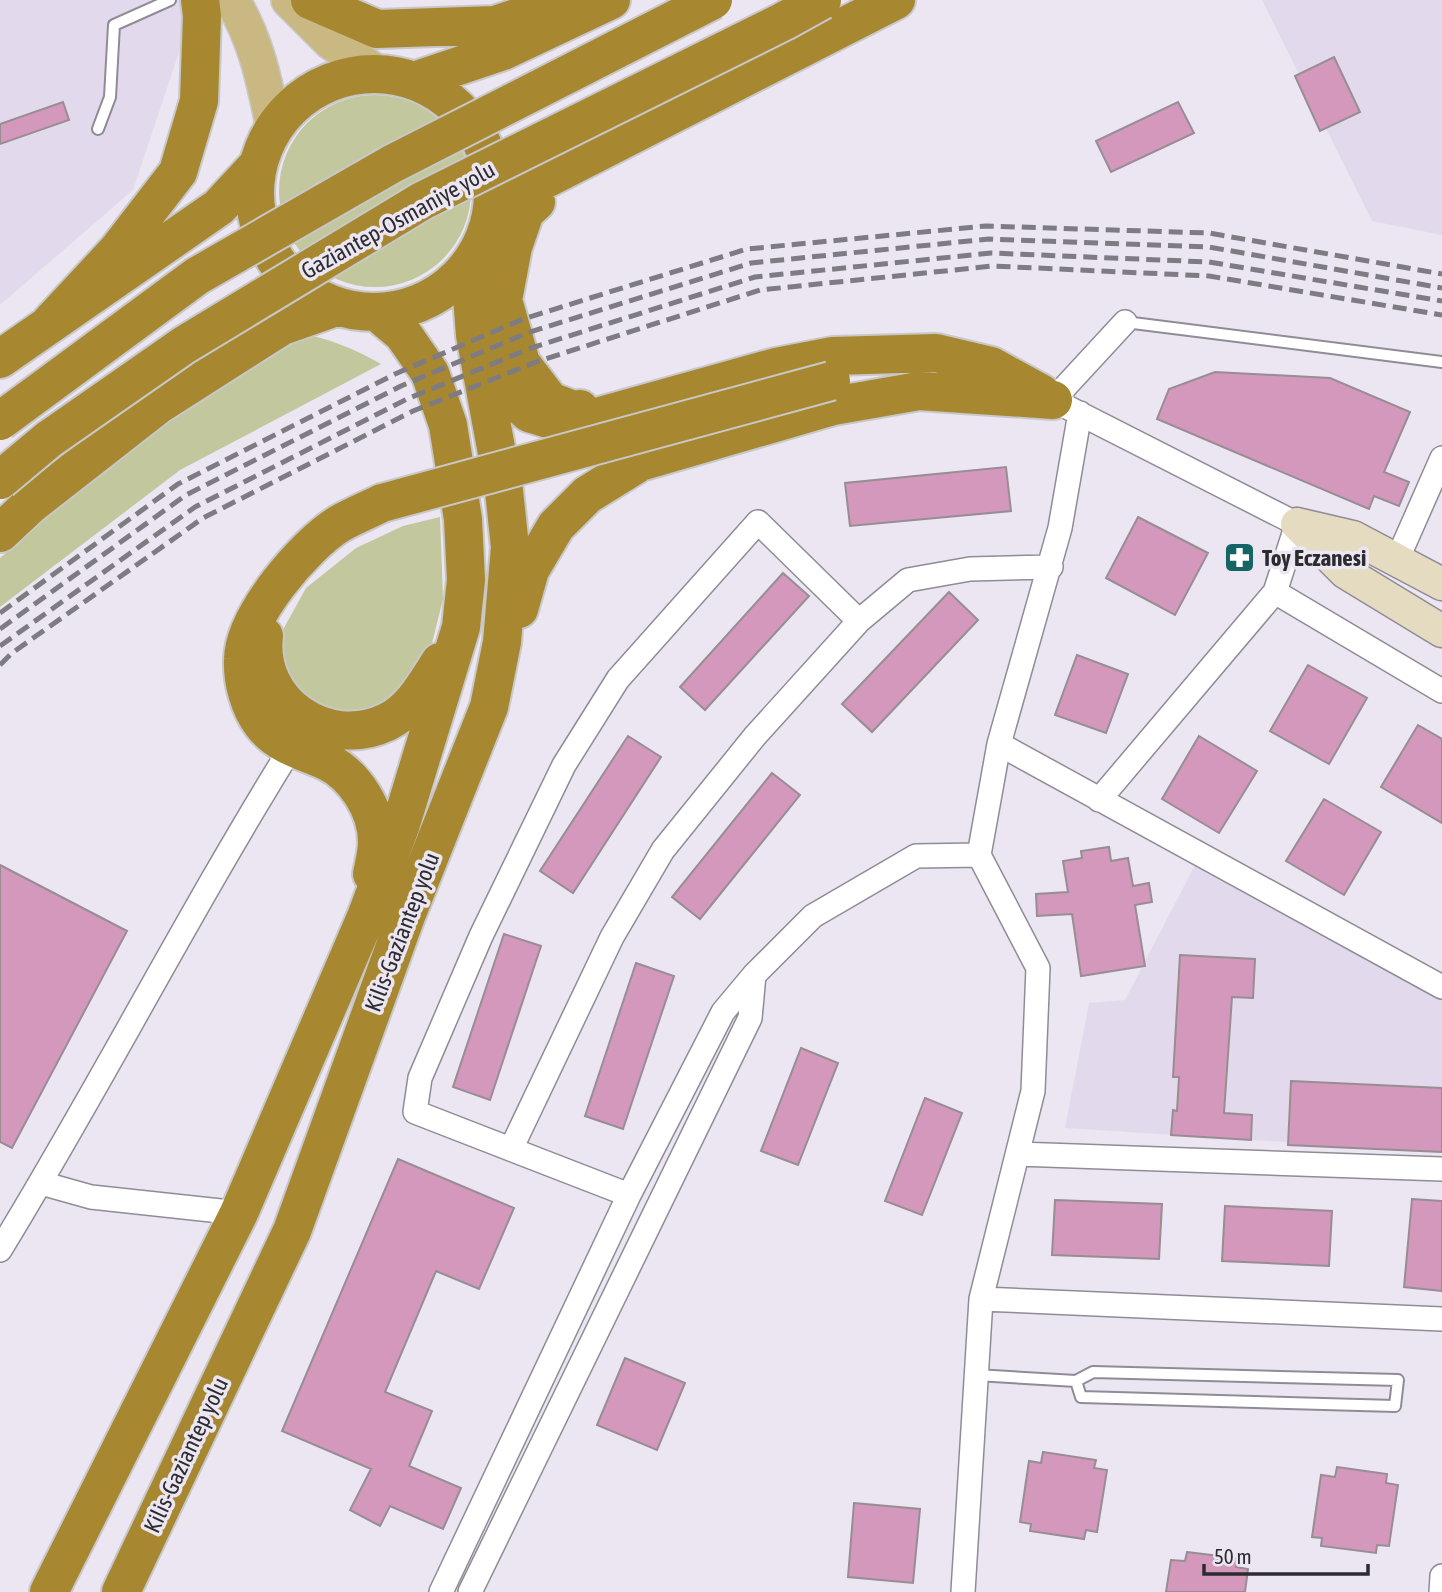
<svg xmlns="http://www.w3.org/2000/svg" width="1442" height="1592" viewBox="0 0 1442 1592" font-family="'Asap Condensed',sans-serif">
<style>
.built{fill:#e2daec}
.green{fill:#c2c79e}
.building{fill:#d398bc;stroke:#978d93;stroke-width:2}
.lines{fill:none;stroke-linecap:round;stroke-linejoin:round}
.lane-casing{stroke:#908c96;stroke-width:14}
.street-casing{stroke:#908c96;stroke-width:26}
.secondary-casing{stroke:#908c96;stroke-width:35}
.primary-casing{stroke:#c8c8c9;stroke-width:38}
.highway-casing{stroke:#c8c8c9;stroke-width:42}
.lane{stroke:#fff;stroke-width:10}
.street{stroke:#fff;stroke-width:23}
.secondary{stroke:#e5dbc1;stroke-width:32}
.primary{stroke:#cab883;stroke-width:35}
.highway{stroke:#a78831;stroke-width:38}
.rail{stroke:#7e7b82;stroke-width:5;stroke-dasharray:14 7;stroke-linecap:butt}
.highway-bridge-casing{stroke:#c8c8c9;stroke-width:42;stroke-linecap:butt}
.highway-bridge{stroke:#a78831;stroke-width:38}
.labels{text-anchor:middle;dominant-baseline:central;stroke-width:7;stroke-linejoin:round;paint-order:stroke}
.street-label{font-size:23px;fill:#2c2b2f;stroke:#ebe6f1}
.poi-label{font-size:23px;font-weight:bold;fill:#2c2b2f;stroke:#ebe6f1;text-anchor:start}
</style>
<rect width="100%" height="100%" fill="#ebe6f1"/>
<path class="built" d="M0 0H224L188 25 133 190 0 305Z
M1262 0H1442V235L1372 221Z
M1195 865 1442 991V1152L1065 1128 1089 1003 1125 1000Z"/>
<path class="green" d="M279 191a96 96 0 1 1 192 0a96 96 0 1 1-192 0Z
M309 335C336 341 358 351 381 364L180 470 0 607V558C79 488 161 419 251 363 269 352 290 344 309 335Z
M440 517 443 599 425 671 390 710 348 718 308 702 286 676 279 637 306 588 356 548 403 526Z"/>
<path class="building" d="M1334 57 1360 112 1320 131 1295 76Z
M63 102 69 120 0 144V124Z
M1178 102 1194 133 1111 172 1096 141Z
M1215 372 1330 378 1410 412 1384 472 1409 482 1399 506 1374 496 1369 509 1157 419 1169 389Z
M1006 467 1011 511 850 526 845 483Z
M1138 517 1208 553 1175 615 1106 578Z
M783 573 809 596 705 710 680 687Z
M949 592 978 620 872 732 842 704Z
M1077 655 1128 674 1106 733 1055 715Z
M1308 665 1367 698 1329 764 1270 731Z
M1418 725 1442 739V823L1381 787Z
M628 736 661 757 573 893 540 871Z
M1199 736 1257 771 1219 833 1162 799Z
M772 773 800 795 700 919 672 897Z
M1324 799 1381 832 1344 895 1286 861Z
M1109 847 1111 861 1128 858 1133 886 1149 883 1152 902 1135 905 1145 966 1081 976 1072 914 1037 916 1036 894 1068 892 1063 861 1082 858 1081 851Z
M0 865 127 931 12 1148 0 1142Z
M504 934 541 946 490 1100 453 1087Z
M1180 955 1255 959 1253 998 1232 997 1224 1113 1252 1115 1251 1140 1171 1135 1173 1110 1177 1111 1179 1077H1173Z
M636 963 674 976 623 1129 585 1116Z
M801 1048 838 1063 798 1165 761 1151Z
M1291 1081 1442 1088V1152L1288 1145Z
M925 1098 962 1113 922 1215 885 1201Z
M398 1159 514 1208 479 1289 436 1271 385 1392 432 1411 409 1466 461 1488 443 1529 390 1506 380 1526 350 1510 371 1469 282 1431Z
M1412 1199 1442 1201V1291L1404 1287Z
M1055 1200 1162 1204 1159 1259 1052 1255Z
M1225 1206 1332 1211 1329 1266 1222 1261Z
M625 1358 685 1383 657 1450 597 1425Z
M1043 1452 1096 1460 1094 1468 1107 1470 1097 1532 1086 1530 1084 1539 1030 1531 1031 1524 1020 1522 1029 1461 1041 1463Z
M1337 1467 1387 1474 1386 1483 1398 1485 1389 1546 1377 1545 1376 1553 1321 1546 1322 1538 1312 1537 1321 1475 1335 1477Z
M854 1503 920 1509 913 1583 848 1577Z
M1187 1552 1237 1558 1236 1567 1248 1569 1245 1592H1166L1171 1560 1185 1561Z"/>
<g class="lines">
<defs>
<path id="lane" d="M98 129 110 97 114 25 170 0
M1125 322 1442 362
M976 1375 1076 1381 1093 1372 1398 1380 1395 1406 1081 1397 1076 1381"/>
<path id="street" d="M1397 560 1442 458
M1275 592 1442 691
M999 744 1442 987
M1099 800 1275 592 1297 524 1053 400 1125 322
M511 1149 612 937 663 850 755 736 859 621 908 580 970 569 1051 567
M1018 1154 1442 1169
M41 1183 91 1197 239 1213
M629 1195 415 1112 420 1078 481 936 564 765 618 679 758 522 859 621
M0 1250C101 1085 189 912 291 748
M981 1299 1442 1319
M441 1592 629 1195 723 1012 754 975 813 916 916 856 979 855
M470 1592 750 1018 754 975
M963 1592 981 1299 1033 1091 1038 968 979 855 999 744 1060 528 1080 413
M1441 1592 1442 1576"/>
<path id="secondary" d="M1297 524 1345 572 1442 631
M1297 524 1353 537 1442 584"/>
<path id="primary" d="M232 0C257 42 264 80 274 128
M289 0 331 42 379 74"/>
<path id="highway" d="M310 0 377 29 495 25 570 0
M255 193a119 119 0 1 1 238 0a119 119 0 1 1-238 0Z
M414 81 503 51 611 0
M536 202 525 212 513 247 503 300 521 363 550 401 576 411 580 409
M50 323 117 251 178 172 199 101 202 16 200 0
M486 356 505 391 529 413 568 425 776 367 833 356 936 353 991 366 1042 394
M0 359 219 207 257 166
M0 533 30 505 158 405 282 326 336 307
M519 609 530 570 556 526 587 495 640 462 833 406 919 391 1053 400
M264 636C256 702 326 751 387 722 412 710 425 685 440 662
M372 874C374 864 377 853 377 842 377 810 355 775 326 761 303 751 278 745 262 724 249 707 242 681 243 659 244 616 304 546 339 524 353 516 368 510 382 503
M49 1592 239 1213 366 917 401 824 461 627 466 580 463 519 448 425 430 373 403 334 378 313
M121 1592 292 1231 406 916 489 707 502 642 510 547 504 491 475 335 472 296 487 237 528 188 896 0"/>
</defs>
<use href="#lane" class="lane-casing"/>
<use href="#street" class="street-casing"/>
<use href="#secondary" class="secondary-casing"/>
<use href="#primary" class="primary-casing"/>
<use href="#highway" class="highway-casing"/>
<use href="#lane" class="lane"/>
<use href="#street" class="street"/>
<use href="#secondary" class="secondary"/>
<use href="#primary" class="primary"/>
<use href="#highway" class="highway"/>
<path class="rail" d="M0 613 178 484 395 374 523 319 747 249 986 226 1209 233 1442 274
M0 629 186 495 401 386 527 333 751 263 989 239 1209 247 1442 288
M0 646 195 507 407 399 531 348 755 277 991 253 1209 262 1442 301
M0 665 12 653 203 518 413 411 536 362 760 290 993 266 1209 276 1442 315"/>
<defs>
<path id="highway-bridge" d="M0 421 197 276 392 164 713 0
M0 480 49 439 184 345 422 201 784 21 822 0
M382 503 831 381"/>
</defs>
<use href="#highway-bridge" class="highway-bridge-casing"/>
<use href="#highway-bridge" class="highway-bridge"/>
</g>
<defs>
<symbol id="pharmacy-square" viewBox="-11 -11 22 22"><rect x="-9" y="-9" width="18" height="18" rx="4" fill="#166566" stroke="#ebe6f1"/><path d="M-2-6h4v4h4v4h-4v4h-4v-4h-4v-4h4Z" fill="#fff"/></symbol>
</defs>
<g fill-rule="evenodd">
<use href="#pharmacy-square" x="1222" y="540" width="35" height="35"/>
</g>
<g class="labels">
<g class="street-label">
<text transform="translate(398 220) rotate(-29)">Gaziantep-Osmaniye yolu</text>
<text transform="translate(402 932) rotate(-69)">Kilis-Gaziantep yolu</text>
<text transform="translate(186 1455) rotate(-65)">Kilis-Gaziantep yolu</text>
</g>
<g class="poi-label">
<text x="1262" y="558">Toy Eczanesi</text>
</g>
</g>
<path d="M1204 1564v10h164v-10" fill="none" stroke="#2c2b2f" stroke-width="3.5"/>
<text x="1214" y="1564" font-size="21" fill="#2c2b2f" stroke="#ebe6f1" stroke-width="5" paint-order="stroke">50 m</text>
</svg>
